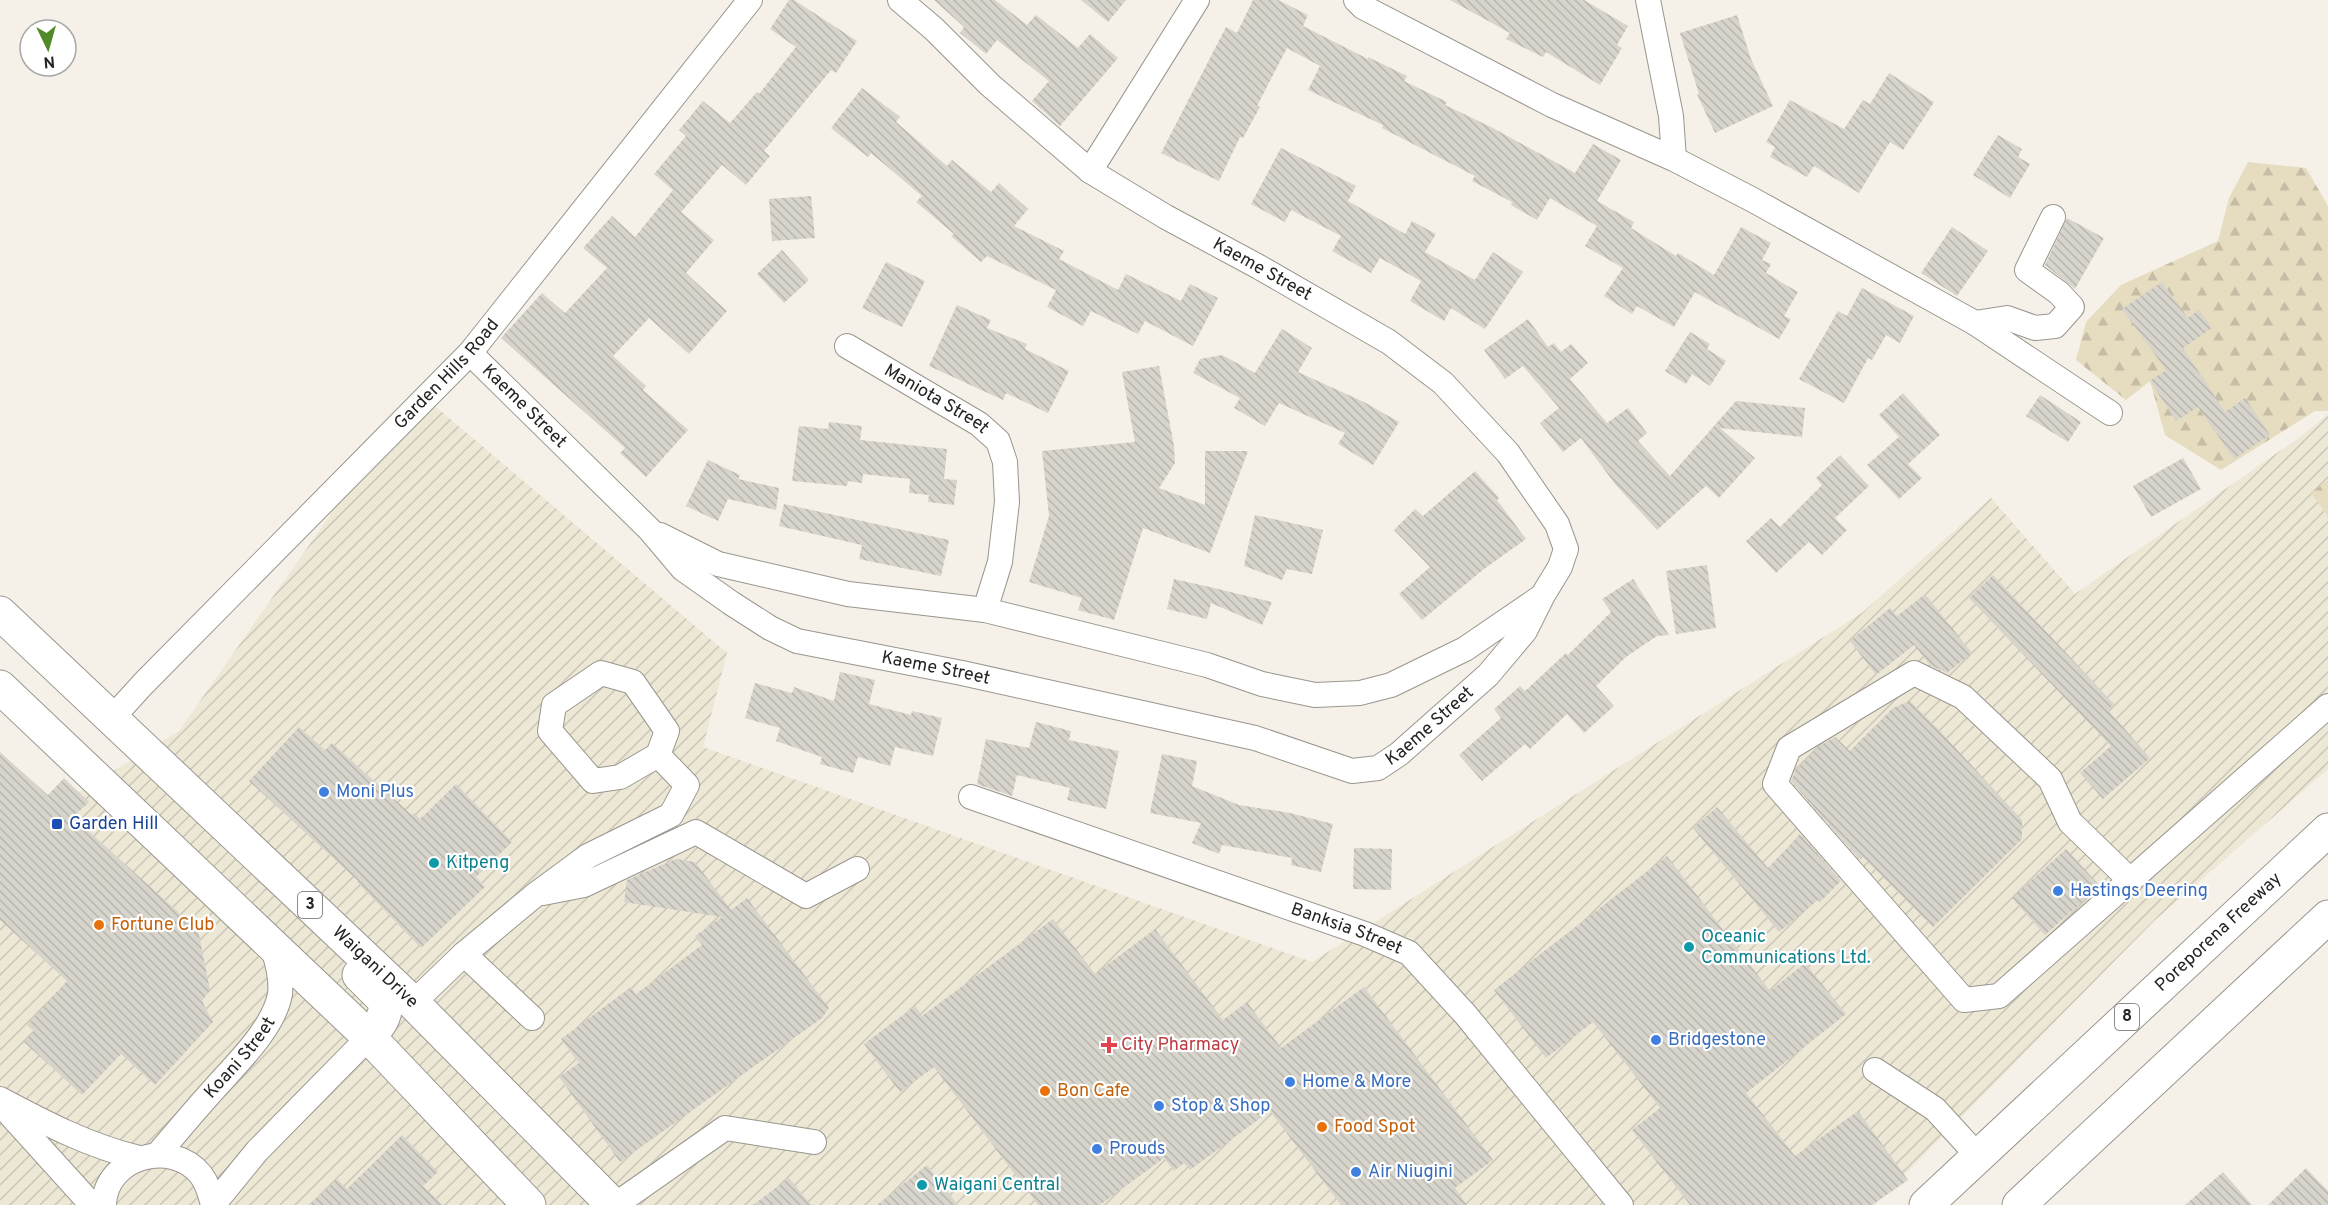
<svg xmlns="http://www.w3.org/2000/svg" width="2328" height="1205" viewBox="0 0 2328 1205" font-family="Overpass,sans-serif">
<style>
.industrial{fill:url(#industrial-furrows)}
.forest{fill:url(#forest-firs)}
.building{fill:url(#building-back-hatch)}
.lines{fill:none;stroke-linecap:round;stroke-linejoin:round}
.minor-casing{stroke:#99968d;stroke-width:26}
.highway-casing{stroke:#99968d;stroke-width:35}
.minor{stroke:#fff;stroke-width:24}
.highway{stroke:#fff;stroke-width:33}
.shop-dot{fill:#3f7fe0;stroke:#fff;stroke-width:2}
.transit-dot{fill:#1a4fb4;stroke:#fff;stroke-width:2}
.culture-dot{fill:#0f9aa8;stroke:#fff;stroke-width:2}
.food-dot{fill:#e8710a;stroke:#fff;stroke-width:2}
.health-dot{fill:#e0444e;stroke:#fff;stroke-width:2}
.labels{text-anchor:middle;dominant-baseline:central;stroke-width:4.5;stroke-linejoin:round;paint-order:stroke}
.shield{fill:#fff;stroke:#676664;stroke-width:1.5}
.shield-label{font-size:16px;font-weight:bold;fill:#262421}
.street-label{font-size:18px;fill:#262421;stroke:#fff}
.shop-label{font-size:18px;fill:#366cbe;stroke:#fff;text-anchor:start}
.transit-label{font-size:18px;fill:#164399;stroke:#fff;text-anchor:start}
.culture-label{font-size:18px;fill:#0d838f;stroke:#fff;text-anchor:start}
.food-label{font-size:18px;fill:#c56008;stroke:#fff;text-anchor:start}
.health-label{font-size:18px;fill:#be3a42;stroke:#fff;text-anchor:start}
</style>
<defs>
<pattern id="industrial-furrows" width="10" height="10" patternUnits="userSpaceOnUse" patternTransform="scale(1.5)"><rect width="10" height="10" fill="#ede7d6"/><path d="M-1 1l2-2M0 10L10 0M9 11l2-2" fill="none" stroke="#cbc6b7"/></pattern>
<pattern id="forest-firs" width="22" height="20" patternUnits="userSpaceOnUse" patternTransform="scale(1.5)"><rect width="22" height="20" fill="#e6dcc0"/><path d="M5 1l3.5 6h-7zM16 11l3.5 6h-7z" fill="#c5bda5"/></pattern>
<pattern id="building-back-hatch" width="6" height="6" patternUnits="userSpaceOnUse" patternTransform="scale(1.5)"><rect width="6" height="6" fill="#d7d4cb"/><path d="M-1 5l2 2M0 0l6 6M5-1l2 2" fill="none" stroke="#b8b6ae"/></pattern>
</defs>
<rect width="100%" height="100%" fill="#f5f1e8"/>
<path class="industrial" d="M417 391 727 653 703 747 1312 962 1863 612 1991 498 2075 594 2300 437 2328 414V769L2154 921 1875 1205H0V801L22 827 179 731Z"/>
<path class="forest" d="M2248 162 2306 168 2328 206V411H2315L2221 470 2165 435 2150 381 2126 400 2076 360 2086 322 2121 285 2218 241 2229 198Z
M2328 480V517L2311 493Z"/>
<path class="building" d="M789 0H794L857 41 836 73 831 70 764 151 770 156 746 185 722 165 681 212 714 240 686 273 727 311 689 354 649 318 613 356 646 386 643 390 688 430 646 477 620 453 625 448 501 338 542 293 565 313 607 268 583 248 612 216 635 237 673 190 654 174 686 136 679 130 703 101 730 123 757 92 759 94 796 47 770 29Z
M934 0H995L1027 25 1036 15 1078 48 1090 34 1118 58 1060 126 1032 101 1049 81 997 40 986 54 960 33 964 27Z
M1081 0H1126L1108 22Z
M1253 0H1278L1308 15 1303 26 1368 59V57L1407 76 1404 81 1447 102 1445 105 1491 127 1575 173 1593 144 1621 160 1597 201 1634 222 1631 228 1676 256 1678 253 1714 275 1741 227 1771 243 1762 260 1771 264 1766 273 1798 292 1784 316 1791 319 1779 339 1695 292 1674 327 1637 306 1632 314 1604 296 1623 268 1585 246 1597 226 1550 198 1537 220 1511 205 1512 202 1472 181 1475 176 1382 128 1383 125 1308 90 1320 66 1287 48 1257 106 1260 107 1243 138 1240 137 1219 181 1161 153 1226 27 1237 33Z
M1450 0H1584L1628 26 1617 45 1622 48 1600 85 1546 52 1543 57 1506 39 1510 33Z
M1737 15 1751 59 1773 106 1715 133 1697 94H1699L1680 33Z
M1889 73 1934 102 1903 150 1890 142 1859 193 1814 166 1807 177 1770 157 1775 147 1766 142 1790 100 1844 129 1863 100 1870 104Z
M862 88 900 117 896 122 947 166 952 160 991 192 999 183 1028 209 1014 226 1064 251 1059 259 1118 290 1126 274 1181 301 1190 284 1218 298 1193 346 1145 321 1138 334 1091 311 1083 326 1047 307 1056 290 987 256 981 262 951 236 954 234 916 202 922 196 871 153 868 157 831 128Z
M1998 135 2022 149 2018 157 2030 164 2010 198 1973 175Z
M1281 148 1356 186 1348 201 1405 234 1412 221 1436 234 1425 252 1475 280 1493 252 1523 272 1485 329 1451 308 1444 321 1410 301 1421 281 1380 258 1371 273 1332 251 1341 236 1291 210 1285 222 1251 204Z
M811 196 815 238 772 241 769 199Z
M2067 218 2104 238 2075 289 2045 265Z
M1952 227 1988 251 1957 296 1921 273Z
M782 250 809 280 784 303 757 274Z
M886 262 925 281 902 327 862 308Z
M2162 282 2188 318 2199 310 2212 328 2183 348 2225 412 2245 398 2270 435 2234 459 2198 407 2176 421 2150 381 2166 370 2122 309Z
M1862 288 1914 316 1900 343 1886 335 1872 360 1868 358 1844 403 1799 379 1838 311 1847 316Z
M957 305 991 320 987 328 1027 344 1025 349 1069 371 1048 413 1006 393 1003 400 929 366Z
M1528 319 1548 347 1554 343 1561 352 1571 344 1588 363 1570 379 1607 423 1628 408 1647 433 1638 441 1670 476 1736 401 1805 408 1802 437 1720 428 1755 458 1719 498 1706 486 1657 530 1615 484 1581 438 1563 452 1540 423 1559 408 1523 366 1505 379 1484 350Z
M1282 329 1312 348 1298 372 1364 402 1399 422 1373 465 1338 444 1345 433 1279 403 1265 426 1234 408 1240 398 1193 373 1200 359 1222 355 1255 373Z
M1690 332 1710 344 1707 349 1726 361 1710 386 1692 374 1686 384 1665 371Z
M1159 366 1174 446 1175 463 1159 488 1205 505V451H1248L1210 553 1143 528 1114 620 1078 610 1082 598 1029 582 1049 516 1042 451 1135 442 1122 372Z
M1903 393 1940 435 1908 464 1922 478 1899 499 1867 465 1899 437 1879 415Z
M2040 395 2081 422 2068 442 2026 416Z
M829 422 862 426 860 440 947 449 944 479 957 480 954 505 928 502 929 495 909 493 910 479 863 474 862 483 848 481 847 486 792 481 799 426 828 429Z
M1840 455 1869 486 1835 518 1847 530 1822 555 1809 542 1776 573 1746 541 1771 518 1780 527 1822 485 1816 478Z
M2183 458 2201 489 2151 517 2133 486Z
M708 460 740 475 738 479 779 488 776 510 728 499 718 521 686 506Z
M1475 471 1499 498 1497 500 1526 539 1484 569 1422 620 1399 594 1430 567 1394 530 1415 509 1423 516Z
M784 504 949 540 941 576 859 559 862 545 779 526Z
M1255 515 1323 530 1312 574 1287 569 1282 580 1244 566Z
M1707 565 1716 628 1676 634 1666 571Z
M1993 575 2114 704 2108 710 2150 758 2103 799 2080 773 2111 746 1969 598Z
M1174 579 1214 588 1272 602 1262 625 1211 603 1207 619 1167 609Z
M1633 579 1669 635 1657 636 1626 657 1596 686 1614 706 1584 733 1567 714 1530 749 1525 744 1482 781 1459 755 1501 718 1494 709 1520 686 1525 691 1566 653 1568 655 1611 612 1602 599Z
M1925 594 1972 653 1947 673 1930 665 1914 645 1876 675 1850 641 1890 608 1897 616Z
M840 672 875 680 869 704 911 715 912 711 942 718 933 756 895 747 890 766 858 757 853 773 820 764 822 757 776 741 780 728 745 718 755 683 792 693 794 687 834 701Z
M1910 701 1939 730 2022 820V839L1933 927 1863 857 1860 860 1791 781 1796 770 1819 746 1835 737 1850 751 1893 708Z
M1036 722 1071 731 1069 740 1119 751 1106 809 1067 800 1070 788 1017 775 1012 796 977 784 986 739 1029 748Z
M299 727 325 750 332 743 412 815 414 813 420 819 456 784 512 842 476 877 485 887 421 948 357 882 358 881 249 781Z
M0 752 48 795 64 778 89 802 73 817 198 930 210 990 202 1001 213 1022 155 1085 121 1054 82 1095 24 1042 34 1031 27 1025 67 981 0 920Z
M1162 754 1197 761 1192 786 1239 805 1290 813 1333 824 1321 872 1291 865 1292 858 1222 845 1219 854 1192 843 1201 823 1150 813Z
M1717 807 1768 868 1800 834 1841 881 1820 902 1818 900 1779 932 1693 828Z
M1354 848 1392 849 1391 890 1353 889Z
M2066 849 2100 886 2045 935 2012 898Z
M1667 856 1770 991 1805 963 1846 1014 1746 1093 1795 1156 1858 1111 1908 1180 1872 1205H1690L1632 1130 1660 1108 1593 1022 1546 1058 1494 990Z
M676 859 695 862 731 910 747 898 829 1008 822 1018 620 1162 559 1077 579 1063 561 1039 631 987 636 994 702 945 695 936 722 917 624 902 627 880Z
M1053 919 1095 974 1155 929 1223 1020 1247 1002 1281 1048 1364 987 1493 1160 1455 1188 1467 1205H1341L1270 1111 1190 1170 1184 1163 1174 1171 1164 1158 1100 1205H1038L934 1067 900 1092 864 1044 915 1006 922 1016Z
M402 1135 438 1172 423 1186 443 1205H309L337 1179 347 1189Z
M927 1165 958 1205H877Z
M2306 1168 2328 1191V1205H2268Z
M2223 1172 2252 1205H2185Z
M789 1178 811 1205H753Z"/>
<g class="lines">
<defs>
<g id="minor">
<path d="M1356 0 1363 7 1552 105 1674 159 1753 200 1975 323 2110 413"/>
<path d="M1648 0 1671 116 1674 159"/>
<path d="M1090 171 1197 0"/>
<path d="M1975 323 2007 318 2035 328 2055 326 2072 307 2059 293 2027 270 2053 217"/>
<path id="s1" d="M847 346 979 424 998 441 1005 462 1007 502 1000 562 985 610"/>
<path id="s2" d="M470 353 650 530 683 569 731 603 770 628 797 641 962 673 1255 738 1352 771 1378 768 1399 754 1488 675 1525 631 1543 595 1560 567 1566 549 1557 524 1508 453 1443 383 1389 342 1259 267 1166 217 1090 171 990 85 934 29 900 0"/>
<path d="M660 535 718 564 848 594 985 610 1207 665 1262 684 1315 695 1360 693 1391 685 1465 649 1541 597"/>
<path id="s3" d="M112 718 144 683 470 353 750 0"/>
<path id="s4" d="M971 797 1365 934 1409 953 1465 1014 1621 1205"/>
<path d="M2130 880 2070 822 2050 779 1963 697 1914 673 1789 748 1775 784 1964 1000 1999 996 2328 706"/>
<path d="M543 893 584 885 696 832 806 896 857 869"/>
<path d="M464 954 535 895 588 856 671 815 687 785 658 755 620 777 593 781 550 731 554 705 601 673 633 682 667 731 658 755"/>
<path d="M413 1003 464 954 532 1018"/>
<path d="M1875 1070 1935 1109 1978 1156"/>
<path d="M0 1099C45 1123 89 1146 139 1158"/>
<path d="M5 1109 92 1205"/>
<path id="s5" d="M157 1155C176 1133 195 1110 215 1088 237 1063 274 1028 280 994 282 977 276 959 272 944"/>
<path d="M104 1205C105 1157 172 1138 201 1175 208 1184 210 1194 213 1205"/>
<path d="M213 1205 257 1151 369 1037"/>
<path d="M615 1205 725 1128 814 1142"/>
</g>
<g id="highway">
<path id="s6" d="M0 613 413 1003 613 1205"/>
<path d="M0 687 369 1037 529 1205"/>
<path d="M359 975 386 1002C386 1018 379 1025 369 1037"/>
<path id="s7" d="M1926 1205 2328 830"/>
<path d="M2019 1205 2328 917"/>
</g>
</defs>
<use href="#minor" class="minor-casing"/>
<use href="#highway" class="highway-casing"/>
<use href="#minor" class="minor"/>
<use href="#highway" class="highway"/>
</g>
<g class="shop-dot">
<circle cx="324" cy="792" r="6"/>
<circle cx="2058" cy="891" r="6"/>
<circle cx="1656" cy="1040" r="6"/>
<circle cx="1290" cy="1082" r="6"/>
<circle cx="1159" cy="1106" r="6"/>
<circle cx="1097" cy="1149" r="6"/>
<circle cx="1356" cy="1172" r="6"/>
</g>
<rect class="transit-dot" x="51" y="818" width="12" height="12" rx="3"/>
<g class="culture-dot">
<circle cx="434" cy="863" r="6"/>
<circle cx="1689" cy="947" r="6"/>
<circle cx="922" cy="1185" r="6"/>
</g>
<g class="food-dot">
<circle cx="99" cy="925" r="6"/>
<circle cx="1045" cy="1091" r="6"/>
<circle cx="1322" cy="1127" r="6"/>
</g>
<path class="health-dot" d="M1106 1036h6v6h6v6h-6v6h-6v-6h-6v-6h6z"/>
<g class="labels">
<g class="shield">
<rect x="298" y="892" width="24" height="26" rx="4.5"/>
<rect x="2115" y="1004" width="24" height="26" rx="4.5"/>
</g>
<g class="shield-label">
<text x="310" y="905">3</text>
<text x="2127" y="1017">8</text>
</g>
<g class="street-label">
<text transform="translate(1262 270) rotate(29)">Kaeme Street</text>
<text stroke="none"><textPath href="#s3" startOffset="480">Garden Hills Road</textPath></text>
<text stroke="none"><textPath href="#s1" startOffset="104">Maniota Street</textPath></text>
<text stroke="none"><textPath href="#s2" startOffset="76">Kaeme Street</textPath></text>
<text stroke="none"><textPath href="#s2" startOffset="580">Kaeme Street</textPath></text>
<text stroke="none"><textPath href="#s2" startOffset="1102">Kaeme Street</textPath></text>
<text stroke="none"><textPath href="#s4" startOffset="398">Banksia Street</textPath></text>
<text stroke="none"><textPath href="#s7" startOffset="400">Poreporena Freeway</textPath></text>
<text stroke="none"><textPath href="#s6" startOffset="516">Waigani Drive</textPath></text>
<text stroke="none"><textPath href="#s5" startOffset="128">Koani Street</textPath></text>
</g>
<g class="shop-label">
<text x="336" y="792">Moni Plus</text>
<text x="2070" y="891">Hastings Deering</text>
<text x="1668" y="1040">Bridgestone</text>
<text x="1302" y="1082">Home &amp; More</text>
<text x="1171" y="1106">Stop &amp; Shop</text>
<text x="1109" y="1149">Prouds</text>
<text x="1368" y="1172">Air Niugini</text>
</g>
<g class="transit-label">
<text x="69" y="824">Garden Hill</text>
</g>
<g class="culture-label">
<text x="446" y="863">Kitpeng</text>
<text x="1701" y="937">Oceanic<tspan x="1701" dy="21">Communications Ltd.</tspan></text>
<text x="934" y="1185">Waigani Central</text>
</g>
<g class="food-label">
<text x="111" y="925">Fortune Club</text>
<text x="1057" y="1091">Bon Cafe</text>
<text x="1334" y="1127">Food Spot</text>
</g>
<g class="health-label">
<text x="1121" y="1045">City Pharmacy</text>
</g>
</g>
<g transform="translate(48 48) rotate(175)"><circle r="28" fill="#ffffff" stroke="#a8a7a6" stroke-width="1.5"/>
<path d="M0-4.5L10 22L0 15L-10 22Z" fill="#518a27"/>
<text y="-9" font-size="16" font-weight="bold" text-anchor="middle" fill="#262421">N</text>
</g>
</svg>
